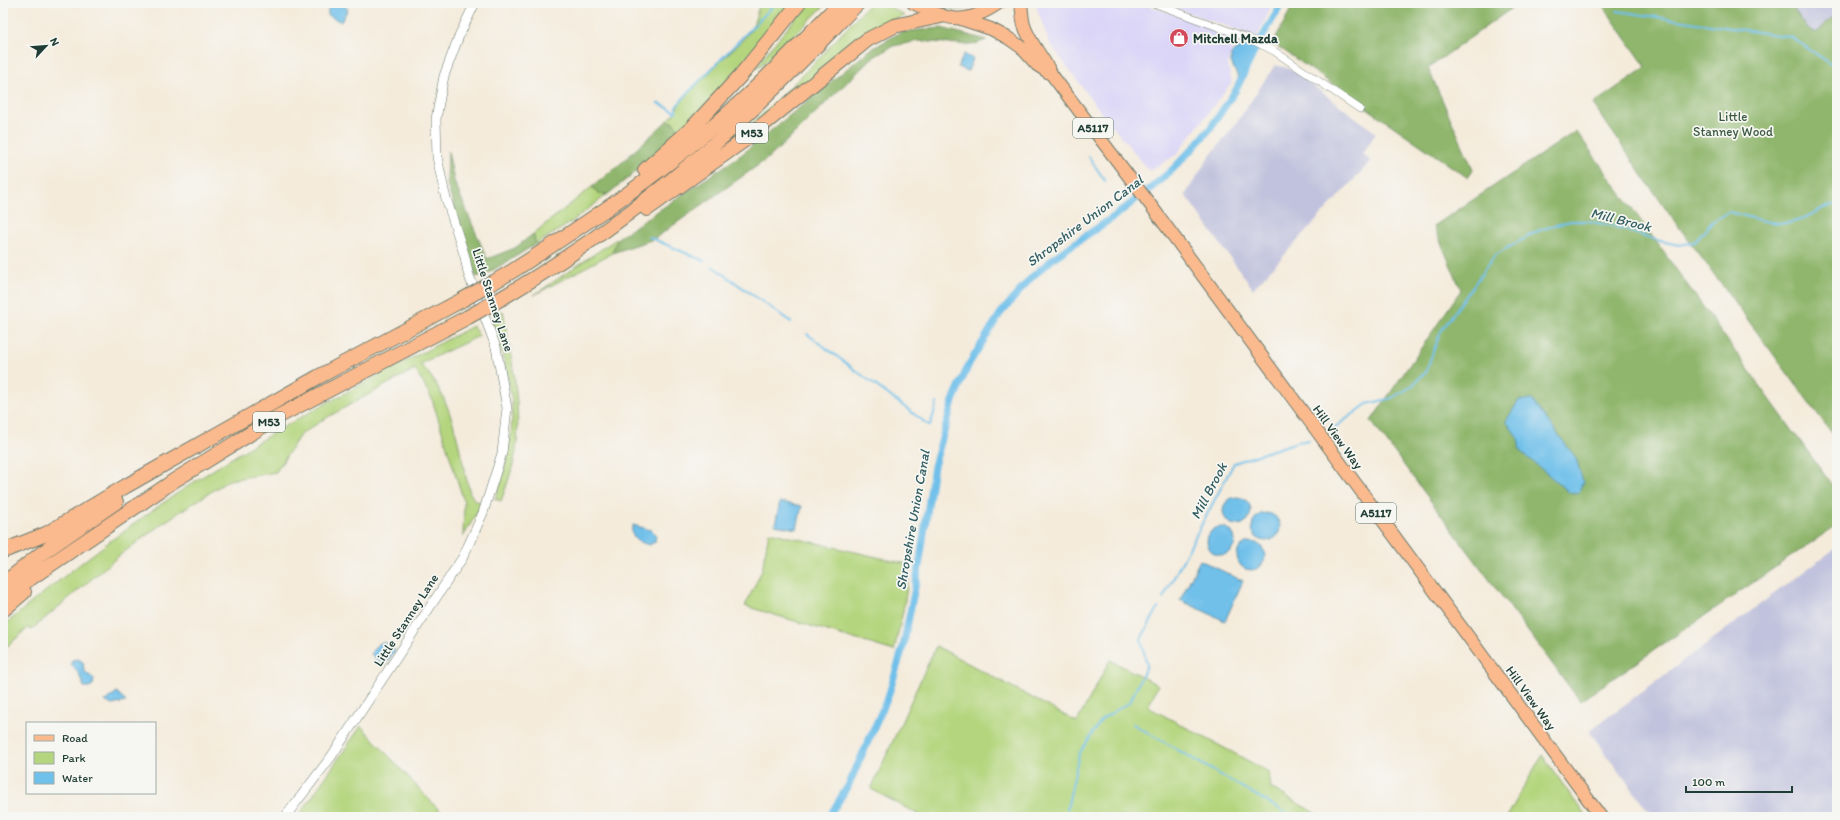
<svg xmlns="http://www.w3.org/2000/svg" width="1840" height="820" viewBox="0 0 1840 820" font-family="Itim,sans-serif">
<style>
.built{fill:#dbd6f7}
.industrial{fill:#c1c2dd}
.green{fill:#b4d57d;stroke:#6a8958}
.forest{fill:#8fb66c;stroke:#577a50}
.water{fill:#6fc0ea;stroke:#477e8f}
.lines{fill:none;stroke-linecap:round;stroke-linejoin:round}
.stream{stroke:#6fc0ea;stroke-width:2}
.canal{stroke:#6fc0ea;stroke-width:7}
.minor-casing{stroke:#6a7a6e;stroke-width:8}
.tertiary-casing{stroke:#6a7a6e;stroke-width:10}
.primary-casing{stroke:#6a7a6e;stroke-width:14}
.motorway-casing{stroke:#6a7a6e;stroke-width:16}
.minor{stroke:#fff;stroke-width:7}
.tertiary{stroke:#fff;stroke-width:9}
.primary{stroke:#fbba8d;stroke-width:12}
.motorway{stroke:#fbba8d;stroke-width:14}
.motorway-bridge-casing{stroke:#6a7a6e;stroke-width:16;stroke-linecap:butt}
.motorway-bridge{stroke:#fbba8d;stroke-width:14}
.labels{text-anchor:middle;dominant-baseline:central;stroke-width:3.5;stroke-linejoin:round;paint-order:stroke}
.shield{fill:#f6f6f2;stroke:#60746d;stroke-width:1}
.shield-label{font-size:12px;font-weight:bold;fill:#1f3d34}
.poi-label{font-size:13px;font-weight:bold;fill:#1f3d34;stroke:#f6f6f2;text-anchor:start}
.park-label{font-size:13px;fill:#3d5b43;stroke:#f6f6f2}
.street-label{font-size:13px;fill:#1f3d34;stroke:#f6f6f2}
.water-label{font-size:14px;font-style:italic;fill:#335e62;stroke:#f6f6f2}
</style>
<rect width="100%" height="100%" fill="#f6f6f2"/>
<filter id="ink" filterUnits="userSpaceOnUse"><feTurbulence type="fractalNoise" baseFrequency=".025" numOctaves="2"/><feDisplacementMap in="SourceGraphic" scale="8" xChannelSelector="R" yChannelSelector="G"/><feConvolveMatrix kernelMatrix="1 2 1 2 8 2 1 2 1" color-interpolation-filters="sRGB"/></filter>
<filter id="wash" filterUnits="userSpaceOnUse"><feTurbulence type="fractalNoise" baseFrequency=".012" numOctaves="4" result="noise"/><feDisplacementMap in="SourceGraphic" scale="16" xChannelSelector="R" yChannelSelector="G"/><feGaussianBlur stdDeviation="0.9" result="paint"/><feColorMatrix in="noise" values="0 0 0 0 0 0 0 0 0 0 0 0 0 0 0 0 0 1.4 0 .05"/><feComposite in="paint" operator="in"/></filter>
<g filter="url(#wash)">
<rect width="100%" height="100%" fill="#f4ebdb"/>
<path class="built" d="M1038 3H1141L1224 32 1235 38 1228 65 1232 82 1176 155 1149 171 1094 103 1049 42 1036 6Z
M1161 3H1273L1257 37Z"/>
<path class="industrial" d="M1789 3H1837V13L1816 33 1807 27Z
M1275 65 1291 69 1376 133 1362 154 1371 161 1253 289 1185 195 1207 160 1235 125Z
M1837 547V817H1653L1589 731Z"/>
<path class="green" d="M760 3H792L737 71 677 136 674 123 668 120 676 112C676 96 740 47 751 30 755 22 757 11 760 3Z
M808 3H827L773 56 756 69 764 56Z
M870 3H884L905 16 889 21 873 29 745 134 742 132C789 91 828 49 870 3Z
M593 186V188L600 194H608L567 225 536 244 533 234Z
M618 238 612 253 534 295Z
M503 311C511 355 522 407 516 451 513 468 507 485 501 501L495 499C507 467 515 429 511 394 507 368 499 343 491 318Z
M473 326 479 336 420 364C454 397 458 448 470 493L475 501 483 502 463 537 464 502 432 399 415 369 326 418 300 435 276 472 229 480 163 523 120 555 31 630 28 628 3 650V626C74 567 148 510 227 461 306 411 390 370 473 326Z
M769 532 911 565 903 611 894 651 745 606 762 570Z
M936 646 1077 722 1110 660 1158 685 1148 707 1269 772 1271 788 1322 817H923L871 789Z
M361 726 437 808 449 817H298Z
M1542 755 1586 817H1507Z"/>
<path class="forest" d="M931 3H982C969 12 945 10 931 3Z
M1294 3H1519L1428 68 1473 169 1468 178 1273 43Z
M1601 3H1789L1807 27 1816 33 1837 13V440L1670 215 1593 104 1646 67Z
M941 28 987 40 972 45 919 41 893 46 872 58 771 156 654 239 612 253 618 238 741 155 870 50 901 32Z
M668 120 677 126V136L664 149 608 194H600L593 188V186L619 165Z
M1576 131 1837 492V525L1580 701 1371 421 1461 290 1434 226Z
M448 151 454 181 487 259 515 248 533 234 536 244 490 272 476 277 447 184Z"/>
<path class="water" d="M333 3H340L348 9 341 22 328 15V9Z
M1245 46 1256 48 1240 82 1231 62V54L1236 50Z
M964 54 973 59 968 71 958 67Z
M1519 400H1532L1576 458 1583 482 1578 494 1570 493 1520 451 1518 438 1506 421Z
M1223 511a14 14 0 1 1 28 0a14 14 0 1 1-28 0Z
M780 502 802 506 797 529 775 525Z
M1252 527a14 14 0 1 1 28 0a14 14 0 1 1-28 0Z
M633 525 651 530 656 535 655 542 649 545 637 541 631 532Z
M1207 541a14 14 0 1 1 28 0a14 14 0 1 1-28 0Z
M1237 556a14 14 0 1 1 28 0a14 14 0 1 1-28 0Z
M1200 560 1243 581 1225 621 1180 600Z
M379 643H386L395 650 384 666 371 654 374 648Z
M78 659 83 662 84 671 94 679 93 685 89 687H84L79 674 71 664 72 660Z
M117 692 126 702 112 705 105 701Z"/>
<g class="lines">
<path class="stream" d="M1617 11 1791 37 1831 64 1836 73
M658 103 676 112V107L688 93 776 3
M1089 157 1105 181
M649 237 704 261
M712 266 791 322
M807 334 930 426 937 403
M1331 430 1367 404 1392 398 1411 387 1426 371 1441 331 1495 255 1507 248 1540 230 1570 221H1588L1613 226 1660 241 1679 245 1695 242 1713 221 1728 212C1750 216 1776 228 1797 221 1811 216 1822 206 1837 204
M1163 598 1234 463 1297 442 1310 440
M1133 724 1293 817
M1067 809 1079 754 1102 719 1130 702 1147 665 1141 639 1158 608"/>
<path class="canal" d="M829 817 849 784 888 697 903 647 919 567 934 466 953 401 969 364 1000 314 1031 278 1056 256 1112 218 1151 188 1173 169 1195 146 1209 130 1236 90 1256 48 1282 3"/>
</g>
</g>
<g filter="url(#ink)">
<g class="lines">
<defs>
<path id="minor" d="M1153 3 1248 38 1274 51 1360 109"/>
<path id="tertiary" d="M285 817 331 757 463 557 483 513 502 453 507 408 496 347 468 273 465 257 445 195 437 157 436 119 444 76 459 36 475 3"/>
<path id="primary" d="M913 3C948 20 964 27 999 3
M1021 3C1022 10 1022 18 1024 25 1029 42 1044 58 1052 75L1152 207 1601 817
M961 19 991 29 1008 38 1021 47 1037 65 1051 74"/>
<path id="motorway" d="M645 170 692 128 741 75 799 3
M647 209 743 141 867 40 894 26 941 16
M494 282 514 270C579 228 643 186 702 136 751 95 795 49 840 3
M502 298C576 254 646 203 711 147 763 102 810 52 858 3
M3 551 46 534 126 486 318 377 462 300
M3 584 42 553 116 502
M3 597 175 480 279 416 468 317
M3 610 24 592"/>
</defs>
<use href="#minor" class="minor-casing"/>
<use href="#tertiary" class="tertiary-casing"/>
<use href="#primary" class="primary-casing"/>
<use href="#motorway" class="motorway-casing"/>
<use href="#minor" class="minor"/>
<use href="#tertiary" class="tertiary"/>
<use href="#primary" class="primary"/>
<use href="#motorway" class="motorway"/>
<defs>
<path id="motorway-bridge" d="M462 300 494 282
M468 317 502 298"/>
</defs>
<use href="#motorway-bridge" class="motorway-bridge-casing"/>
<use href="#motorway-bridge" class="motorway-bridge"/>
</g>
</g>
<defs>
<symbol id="shop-disc" viewBox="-11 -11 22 22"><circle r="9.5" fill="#d1495b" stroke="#f6f6f2"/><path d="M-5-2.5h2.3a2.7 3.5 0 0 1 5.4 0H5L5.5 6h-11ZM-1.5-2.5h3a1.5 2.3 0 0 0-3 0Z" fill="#fff"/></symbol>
</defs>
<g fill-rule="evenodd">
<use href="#shop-disc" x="1168" y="27" width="22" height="22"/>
</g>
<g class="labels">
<g class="shield">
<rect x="1073" y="118" width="40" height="20" rx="3"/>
<rect x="736" y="123" width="32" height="20" rx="3"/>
<rect x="253" y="412" width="32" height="20" rx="3"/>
<rect x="1356" y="503" width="40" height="20" rx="3"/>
</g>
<g class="shield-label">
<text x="1093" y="128">A5117</text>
<text x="752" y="133">M53</text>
<text x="269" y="422">M53</text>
<text x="1376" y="513">A5117</text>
</g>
<g class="poi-label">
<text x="1193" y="38">Mitchell Mazda</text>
</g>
<g class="park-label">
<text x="1733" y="116">Little<tspan x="1733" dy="15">Stanney Wood</tspan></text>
</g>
<g class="street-label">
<text transform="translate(493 300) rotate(72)">Little Stanney Lane</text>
<text transform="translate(1338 437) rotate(54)">Hill View Way</text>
<text transform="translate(406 620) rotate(-57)">Little Stanney Lane</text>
<text transform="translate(1531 698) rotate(54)">Hill View Way</text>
</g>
<g class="water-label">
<text transform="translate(1621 220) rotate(14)">Mill Brook</text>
<text transform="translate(1085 221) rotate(-37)">Shropshire Union Canal</text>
<text transform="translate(1209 491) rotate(-62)">Mill Brook</text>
<text transform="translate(913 520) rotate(-80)">Shropshire Union Canal</text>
</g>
</g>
<rect width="1840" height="820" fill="none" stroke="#f6f6f2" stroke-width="16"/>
<rect x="26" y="722" width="130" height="72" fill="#f6f6f2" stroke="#a0aca6"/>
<rect x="34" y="735" width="20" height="6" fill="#fbba8d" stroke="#a0aca6"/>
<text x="62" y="742" font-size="12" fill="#1f3d34">Road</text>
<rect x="34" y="752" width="20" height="12" fill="#b4d57d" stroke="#a0aca6"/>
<text x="62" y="762" font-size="12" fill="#1f3d34">Park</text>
<rect x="34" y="772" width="20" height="12" fill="#6fc0ea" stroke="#a0aca6"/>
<text x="62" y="782" font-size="12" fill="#1f3d34">Water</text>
<g transform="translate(46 46) rotate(64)" stroke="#f6f6f2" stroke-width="3" paint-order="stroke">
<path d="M0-3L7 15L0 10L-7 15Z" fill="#1f3d34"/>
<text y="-6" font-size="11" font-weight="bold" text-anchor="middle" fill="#1f3d34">N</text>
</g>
<path d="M1686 786v6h106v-6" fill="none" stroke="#1f3d34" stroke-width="2"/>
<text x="1692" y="786" font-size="12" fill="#1f3d34" stroke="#f6f6f2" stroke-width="3" paint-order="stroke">100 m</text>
</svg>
